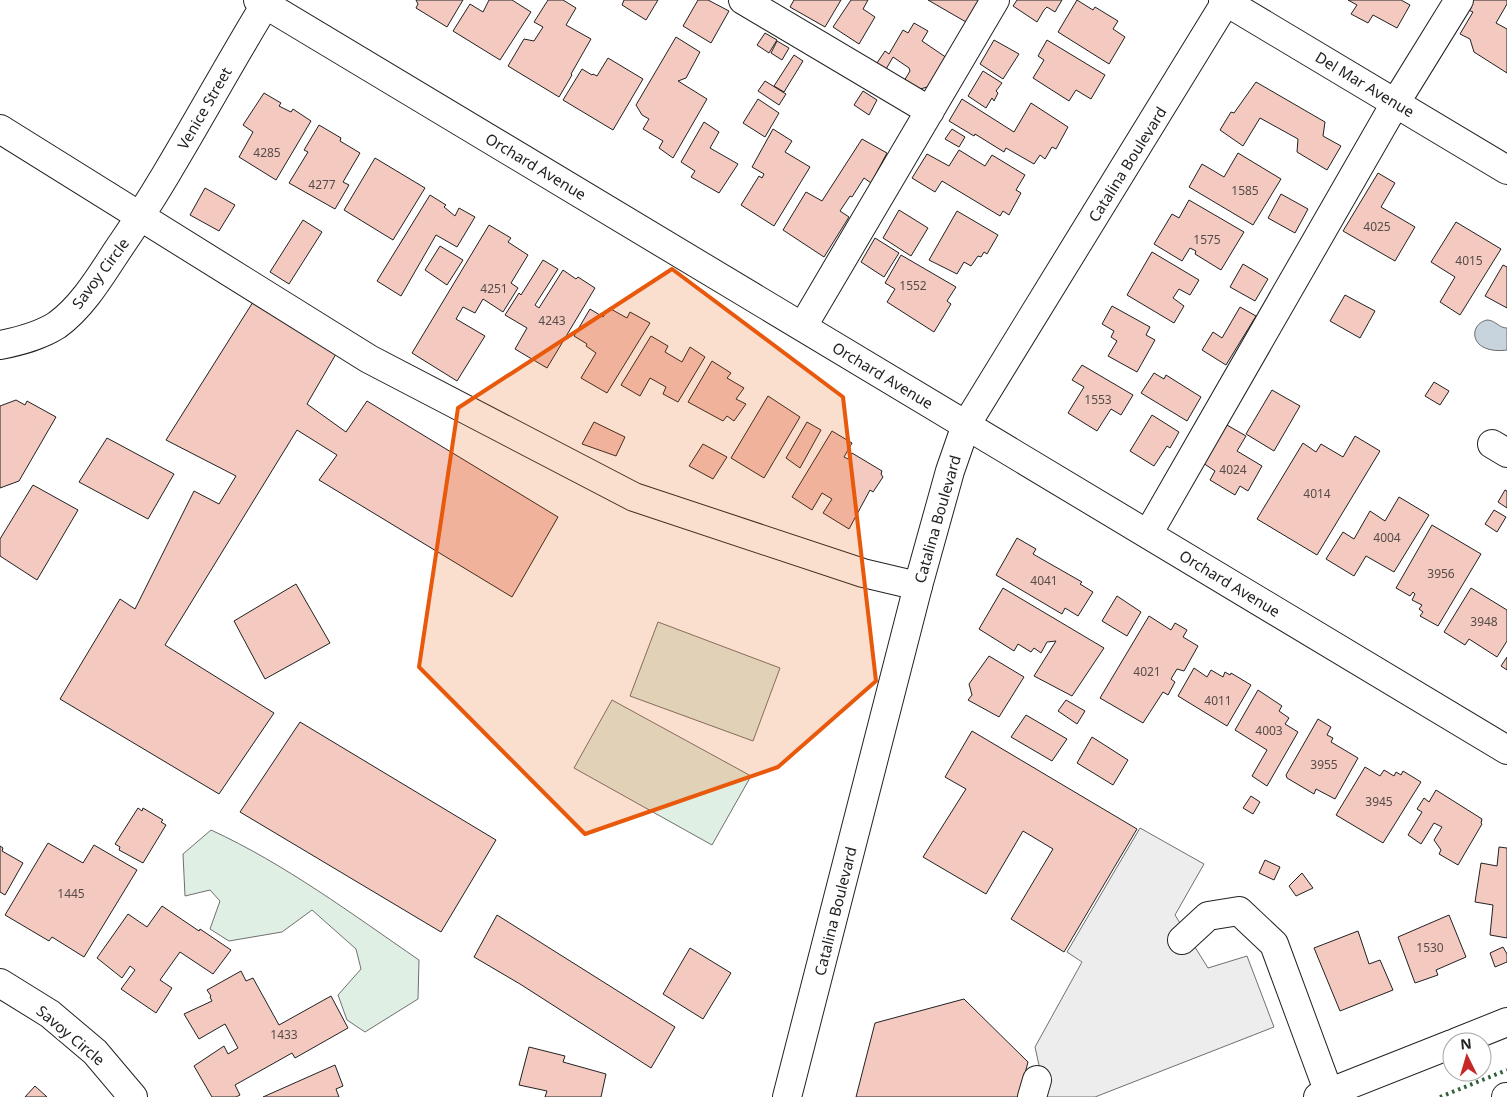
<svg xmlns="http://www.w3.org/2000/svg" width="1507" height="1097" viewBox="0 0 1507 1097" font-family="'Noto Sans',sans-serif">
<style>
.green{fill:#e0efe3;stroke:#6f6f6f}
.parking{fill:#ededed;stroke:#6f6f6f}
.water{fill:#c7d3dd;stroke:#6f6f6f}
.building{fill:#f3c9c0;stroke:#222}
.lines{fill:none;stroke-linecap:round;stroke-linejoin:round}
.minor-casing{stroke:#222;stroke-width:30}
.major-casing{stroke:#222;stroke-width:30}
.minor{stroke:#fff;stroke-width:28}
.major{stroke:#fff;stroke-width:28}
.hedge{stroke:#2f5e38;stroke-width:4;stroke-dasharray:2.5 4;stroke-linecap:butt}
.marked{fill:#e8590c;fill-opacity:0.2;stroke:#e8590c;stroke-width:4;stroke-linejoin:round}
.labels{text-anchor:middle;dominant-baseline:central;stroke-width:4;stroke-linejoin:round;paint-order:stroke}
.number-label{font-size:12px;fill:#564c4a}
.street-label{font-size:15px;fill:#222;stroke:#fff}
</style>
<rect width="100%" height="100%" fill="#fff"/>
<path class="green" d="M658 622 780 668 753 741 630 696Z
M612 700 751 776 712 845 574 768Z
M211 830C285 864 352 914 419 960L418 999 365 1032 347 1020 338 995 361 969 356 949 312 910 282 932 229 941 210 929 220 901 210 890 185 896 183 854Z"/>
<path class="parking" d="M1140 828 1204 864 1175 915 1208 968 1247 956 1274 1027 1095 1097H1046L1035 1047 1082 962 1067 952Z"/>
<path class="water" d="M1487 320C1495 320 1499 328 1507 328V350C1499 351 1491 351 1483 347 1470 340 1473 323 1487 320Z"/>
<path class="building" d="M416 0H463L447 27 416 8 418 4Z
M489 0H512L531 12 500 60 453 31 470 4 483 12Z
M548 0H563L576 8 566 25 591 39 571 74 572 75 559 97 508 66 524 39 534 41 543 27 534 22Z
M624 0H658L646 20 622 5Z
M698 0H708L729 11 711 43 683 26Z
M794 0H841L825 27 790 7Z
M851 0H868L863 9 875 17 859 44 833 27Z
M928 0H979L966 22Z
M1017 0H1062L1055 12 1047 7 1044 10 1037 22 1013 6Z
M1077 0 1093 10 1095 7 1118 21 1113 29 1125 37 1109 64 1058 32Z
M1348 0H1401L1410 5 1397 28 1373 15 1368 23 1351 14 1357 5Z
M1472 0H1507V4L1496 23 1507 29V73L1474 52 1470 39 1460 34 1473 12 1466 9Z
M914 23 928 31 922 41 950 60 934 85 917 90 904 81 910 71 909 68 893 57 885 71 875 66 885 51 889 54 903 30 908 33Z
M765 33 777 40 769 53 757 45Z
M676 37 700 52 686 78 678 81 707 99 673 158 659 148 663 141 643 129 649 119 642 115 636 105Z
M994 40 1019 54 1003 79 980 64Z
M1047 40 1105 75 1091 99 1076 90 1069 101 1033 78 1044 60 1038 56Z
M777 41 789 48 782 60 771 53Z
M794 55 803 61 784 92 774 86Z
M608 58 643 79 613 130 563 100 582 69 592 75 593 74 597 76Z
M983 71 1002 83 996 91 998 93 994 101 992 98 986 108 968 96Z
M765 81 786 94 779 105 758 91Z
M1256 82 1325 122 1323 136 1341 146 1327 170 1297 152 1298 139 1260 118 1243 146 1220 130 1231 112 1234 113Z
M863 91 877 100 869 115 854 105Z
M264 93 281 103 279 106 291 112 293 109 311 121 276 180 239 157 253 132 243 125Z
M758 99 779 113 765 137 743 123Z
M962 99 1014 132 1031 103 1068 127 1056 149 1052 147 1045 159 1040 155 1034 164 1006 148 1004 152 975 134 974 136 949 121Z
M704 122 719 132 710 148 738 164 719 193 691 177 695 171 681 162Z
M319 125 341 138 340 141 360 153 343 182 349 185 335 209 289 183 308 152 304 150Z
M773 129 792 141 785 152 810 167 774 226 741 205 759 176 762 178 764 174 752 167Z
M952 129 965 137 959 147 945 139Z
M862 139 887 153 871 183 864 178 852 197 850 196 840 211 849 217 824 257 783 230 806 192 822 201Z
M959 150 985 166 992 155 1025 175 1016 190 1021 193 1009 215 1003 211 1000 216 942 181 935 192 912 178 927 154 949 166Z
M1238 153 1281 179 1253 225 1189 187 1202 164 1224 177Z
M375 158 425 188 393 240 344 210Z
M1378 173 1395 183 1381 207 1415 227 1395 261 1343 231Z
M205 188 235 205 219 231 190 215Z
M1281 194 1308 209 1295 233 1268 218Z
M430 195 446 205 444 207 455 216 459 208 475 217 457 247 436 235 401 296 377 281Z
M1189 200 1244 232 1221 270 1195 254 1196 251 1190 248 1182 261 1154 244 1172 214 1179 218Z
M899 210 928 228 911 256 883 238Z
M957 211 998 235 987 254 984 252 981 257 978 256 971 266 964 262 957 274 929 260Z
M303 220 322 232 289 284 270 272Z
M1456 222 1501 249 1460 315 1440 302 1455 277 1431 262Z
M489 225 511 238 508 242 528 255 511 283 518 288 503 312 483 299 475 313 463 307 456 319 485 336 457 381 412 353Z
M875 238 899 253 884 277 861 262Z
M440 246 463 260 447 285 425 270Z
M1152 252 1199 280 1190 295 1179 289 1173 298 1184 306 1174 323 1127 295Z
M901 255 956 287 947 301 951 304 934 332 887 302 895 289 885 283Z
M543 260 558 269 535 305 539 308 563 270 576 279 578 277 595 288 547 368 515 349 527 328 505 315 519 293 521 295Z
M1243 264 1268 279 1255 301 1230 287Z
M1503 265 1507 267V308L1485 296Z
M1345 295 1375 311 1360 338 1330 321Z
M253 302 336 354 307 404 346 432 367 401 558 517 512 597 319 480 337 455 297 430 165 645 274 713 219 794 60 699 120 599 135 609 194 491 219 504 236 476 166 440Z
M1112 306 1150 327 1146 335 1155 340 1137 372 1108 356 1117 341 1111 337 1114 331 1102 324Z
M1240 307 1256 316 1226 365 1202 350 1213 332 1222 338Z
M609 308 627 318 630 312 650 323 607 393 581 378 596 353 586 346 587 344 574 336 590 309 603 317Z
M651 336 668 346 665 352 682 362 690 347 705 357 678 402 663 394 666 387 650 378 640 396 621 385Z
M712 361 731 373 727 378 744 388 736 399 746 404 734 421 727 416 723 421 688 402Z
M1082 365 1133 395 1121 415 1111 409 1097 431 1068 413 1084 387 1072 380Z
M1154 373 1164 379 1166 375 1201 397 1187 421 1141 393Z
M1434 382 1449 391 1440 405 1425 396Z
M1272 390 1300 406 1274 451 1246 434Z
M768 396 800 417 764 478 731 458Z
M16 400 25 405 27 401 56 417 19 481 0 488V406Z
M1152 415 1179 432 1170 448 1167 446 1154 466 1130 451Z
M1220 421 1246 436 1237 451 1262 466 1248 491 1240 486 1235 495 1210 480 1215 471 1203 463Z
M594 422 625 437 616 456 582 444Z
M807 422 821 430 800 468 786 458Z
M832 431 852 443 844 457 848 459 852 453 882 471 881 474 883 477 873 492 870 490 849 529 823 513 832 499 822 493 812 510 792 497Z
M1355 436 1380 451 1317 555 1257 519 1303 443 1316 452 1321 444 1343 457Z
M107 438 174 474 148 519 79 482Z
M703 444 727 457 713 479 689 466Z
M33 485 78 510 37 580 0 556V539Z
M1505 490 1507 491V508L1498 502Z
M1399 497 1429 515 1394 572 1366 556 1354 576 1326 559 1343 532 1354 539 1370 511 1385 521Z
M1494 510 1506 517 1497 532 1485 524Z
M1432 525 1481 554 1438 626 1420 616 1423 612 1419 609 1422 605 1412 600 1415 594 1413 592 1410 596 1396 588Z
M1017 538 1036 549 1033 554 1082 582 1080 584 1093 592 1078 616 1065 608 1062 614 996 575Z
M296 584 330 643 265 679 234 621Z
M1003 588 1104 648 1072 696 1034 676 1056 641 1047 642 1041 653 1034 648 1031 652 1018 644 1014 651 979 629Z
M1471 588 1507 610V641L1497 657 1469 639 1465 645 1444 632Z
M1117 596 1141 612 1127 636 1102 621Z
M1149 616 1171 630 1175 623 1187 630 1183 637 1198 646 1184 671 1177 669 1171 679 1175 682 1168 695 1163 692 1143 723 1100 698Z
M989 656 1024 677 999 717 968 700 972 695 969 684Z
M1507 657V670L1501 666Z
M1194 668 1207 677 1211 670 1223 677 1225 672 1230 675 1231 673 1251 685 1227 726 1178 696Z
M1258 690 1282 706 1279 711 1289 718 1285 724 1298 732 1267 786 1252 776 1267 750 1235 730Z
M1066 700 1085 711 1077 724 1058 711Z
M1026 715 1067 739 1052 761 1011 737Z
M1318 719 1331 727 1327 735 1333 738 1331 742 1358 758 1335 799 1316 789 1314 794 1287 778 1286 775Z
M300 722 496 840 441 932 240 812Z
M972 731 1137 829 1064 952 1011 919 1053 849 1023 831 986 894 923 857 966 789 945 777Z
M1092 737 1128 760 1113 785 1077 763Z
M1365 767 1380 776 1384 770 1394 776 1396 772 1401 775 1403 771 1421 782 1383 843 1336 815Z
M1436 790 1482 819 1481 823 1482 824 1458 865 1439 854 1441 850 1434 840 1442 827 1434 823 1421 844 1408 835 1422 812 1417 809 1424 798 1429 802Z
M1251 796 1260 802 1253 814 1243 808Z
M138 808 142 811 143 808 163 820 161 822 166 825 143 863 119 850 120 847 115 844Z
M48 843 83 863 94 845 137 870 84 957 52 937 49 941 5 915Z
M0 846 3 848 2 851 23 863 5 895 0 892Z
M1499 847 1507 848V938L1490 935 1493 905 1475 902 1481 863 1497 866Z
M1265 860 1280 867 1274 880 1259 873Z
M1302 873 1313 888 1296 896 1289 886Z
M162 906 199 931 200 929 231 950 213 974 180 952 160 980 172 988 156 1013 121 989 135 970 130 966 122 978 97 958 128 914 147 927Z
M497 915 675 1027 651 1068 520 984 474 957Z
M1449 915 1466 957 1436 970 1438 975 1415 983 1398 937Z
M1358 931 1369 964 1380 960 1393 990 1340 1011 1314 948Z
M1503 947 1507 954V962L1495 967 1490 953Z
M690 948 731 973 703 1019 663 994Z
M241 971 246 981 253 978 279 1025 331 996 348 1028 295 1058 292 1053 235 1085 240 1095 236 1097H212L194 1066 224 1046 228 1054 238 1048 225 1024 199 1039 184 1014 212 1001 210 997 211 996 207 990Z
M964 999 1028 1062 1019 1097H856L875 1023Z
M529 1047 565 1056 563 1062 606 1074 601 1097H545L547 1091 519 1085Z
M335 1065 343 1086 336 1089 339 1097H263Z
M35 1086 47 1097H25Z"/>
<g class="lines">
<defs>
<path id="minor" d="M258 0 1507 750
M743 0 930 111
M1223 0 1507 170
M0 129 369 359 634 497 863 573 918 586
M803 326 995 0
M0 345C20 341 40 336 57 325 82 307 100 277 117 251 172 171 217 83 268 0
M1492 444 1507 453
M1148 534 1396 102 1459 0
M1182 940 1208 916 1239 911 1274 944 1329 1093
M0 983 50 1014 95 1052 133 1097
M1032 1097 1037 1080
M1506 1097H1507"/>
<path id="major" d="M1457 1042 1507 1022
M787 1097 918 586 950 471 966 425 1227 0
M1318 1097 1452 1044"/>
</defs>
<use href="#minor" class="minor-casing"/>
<use href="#major" class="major-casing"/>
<use href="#minor" class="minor"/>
<use href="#major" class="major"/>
<path class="hedge" d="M1440 1097 1507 1070"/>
</g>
<path class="marked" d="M672 269 843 397 876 681 778 767 585 834 419 667 458 408Z"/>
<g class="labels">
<g class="number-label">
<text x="267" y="152">4285</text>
<text x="322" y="184">4277</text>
<text x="1245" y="190">1585</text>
<text x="1377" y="226">4025</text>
<text x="1207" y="239">1575</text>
<text x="1469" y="260">4015</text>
<text x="913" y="285">1552</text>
<text x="494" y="288">4251</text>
<text x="552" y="320">4243</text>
<text x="1098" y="399">1553</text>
<text x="1233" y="469">4024</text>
<text x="1317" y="493">4014</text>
<text x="1387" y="537">4004</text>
<text x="1441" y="573">3956</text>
<text x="1044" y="580">4041</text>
<text x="1484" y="621">3948</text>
<text x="1147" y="671">4021</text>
<text x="1218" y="700">4011</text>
<text x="1269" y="730">4003</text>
<text x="1324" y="764">3955</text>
<text x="1379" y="801">3945</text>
<text x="71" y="893">1445</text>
<text x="1430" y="947">1530</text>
<text x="284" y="1034">1433</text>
</g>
<g class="street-label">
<text transform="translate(1365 84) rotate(31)">Del Mar Avenue</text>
<text transform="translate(204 108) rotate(-60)">Venice Street</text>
<text transform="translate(1127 164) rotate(-58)">Catalina Boulevard</text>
<text transform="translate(536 166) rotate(31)">Orchard Avenue</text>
<text transform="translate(100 273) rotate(-53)">Savoy Circle</text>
<text transform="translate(883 375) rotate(31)">Orchard Avenue</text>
<text transform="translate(937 519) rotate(-74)">Catalina Boulevard</text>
<text transform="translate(1230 583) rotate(31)">Orchard Avenue</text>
<text transform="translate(835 911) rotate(-76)">Catalina Boulevard</text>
<text transform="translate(71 1035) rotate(40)">Savoy Circle</text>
</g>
</g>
<g transform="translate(1467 1057) rotate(355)"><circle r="24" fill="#ffffff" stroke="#a7a7a7"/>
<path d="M0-4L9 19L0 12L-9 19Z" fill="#c62828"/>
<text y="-8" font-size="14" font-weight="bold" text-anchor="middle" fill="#222222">N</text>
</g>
</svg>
